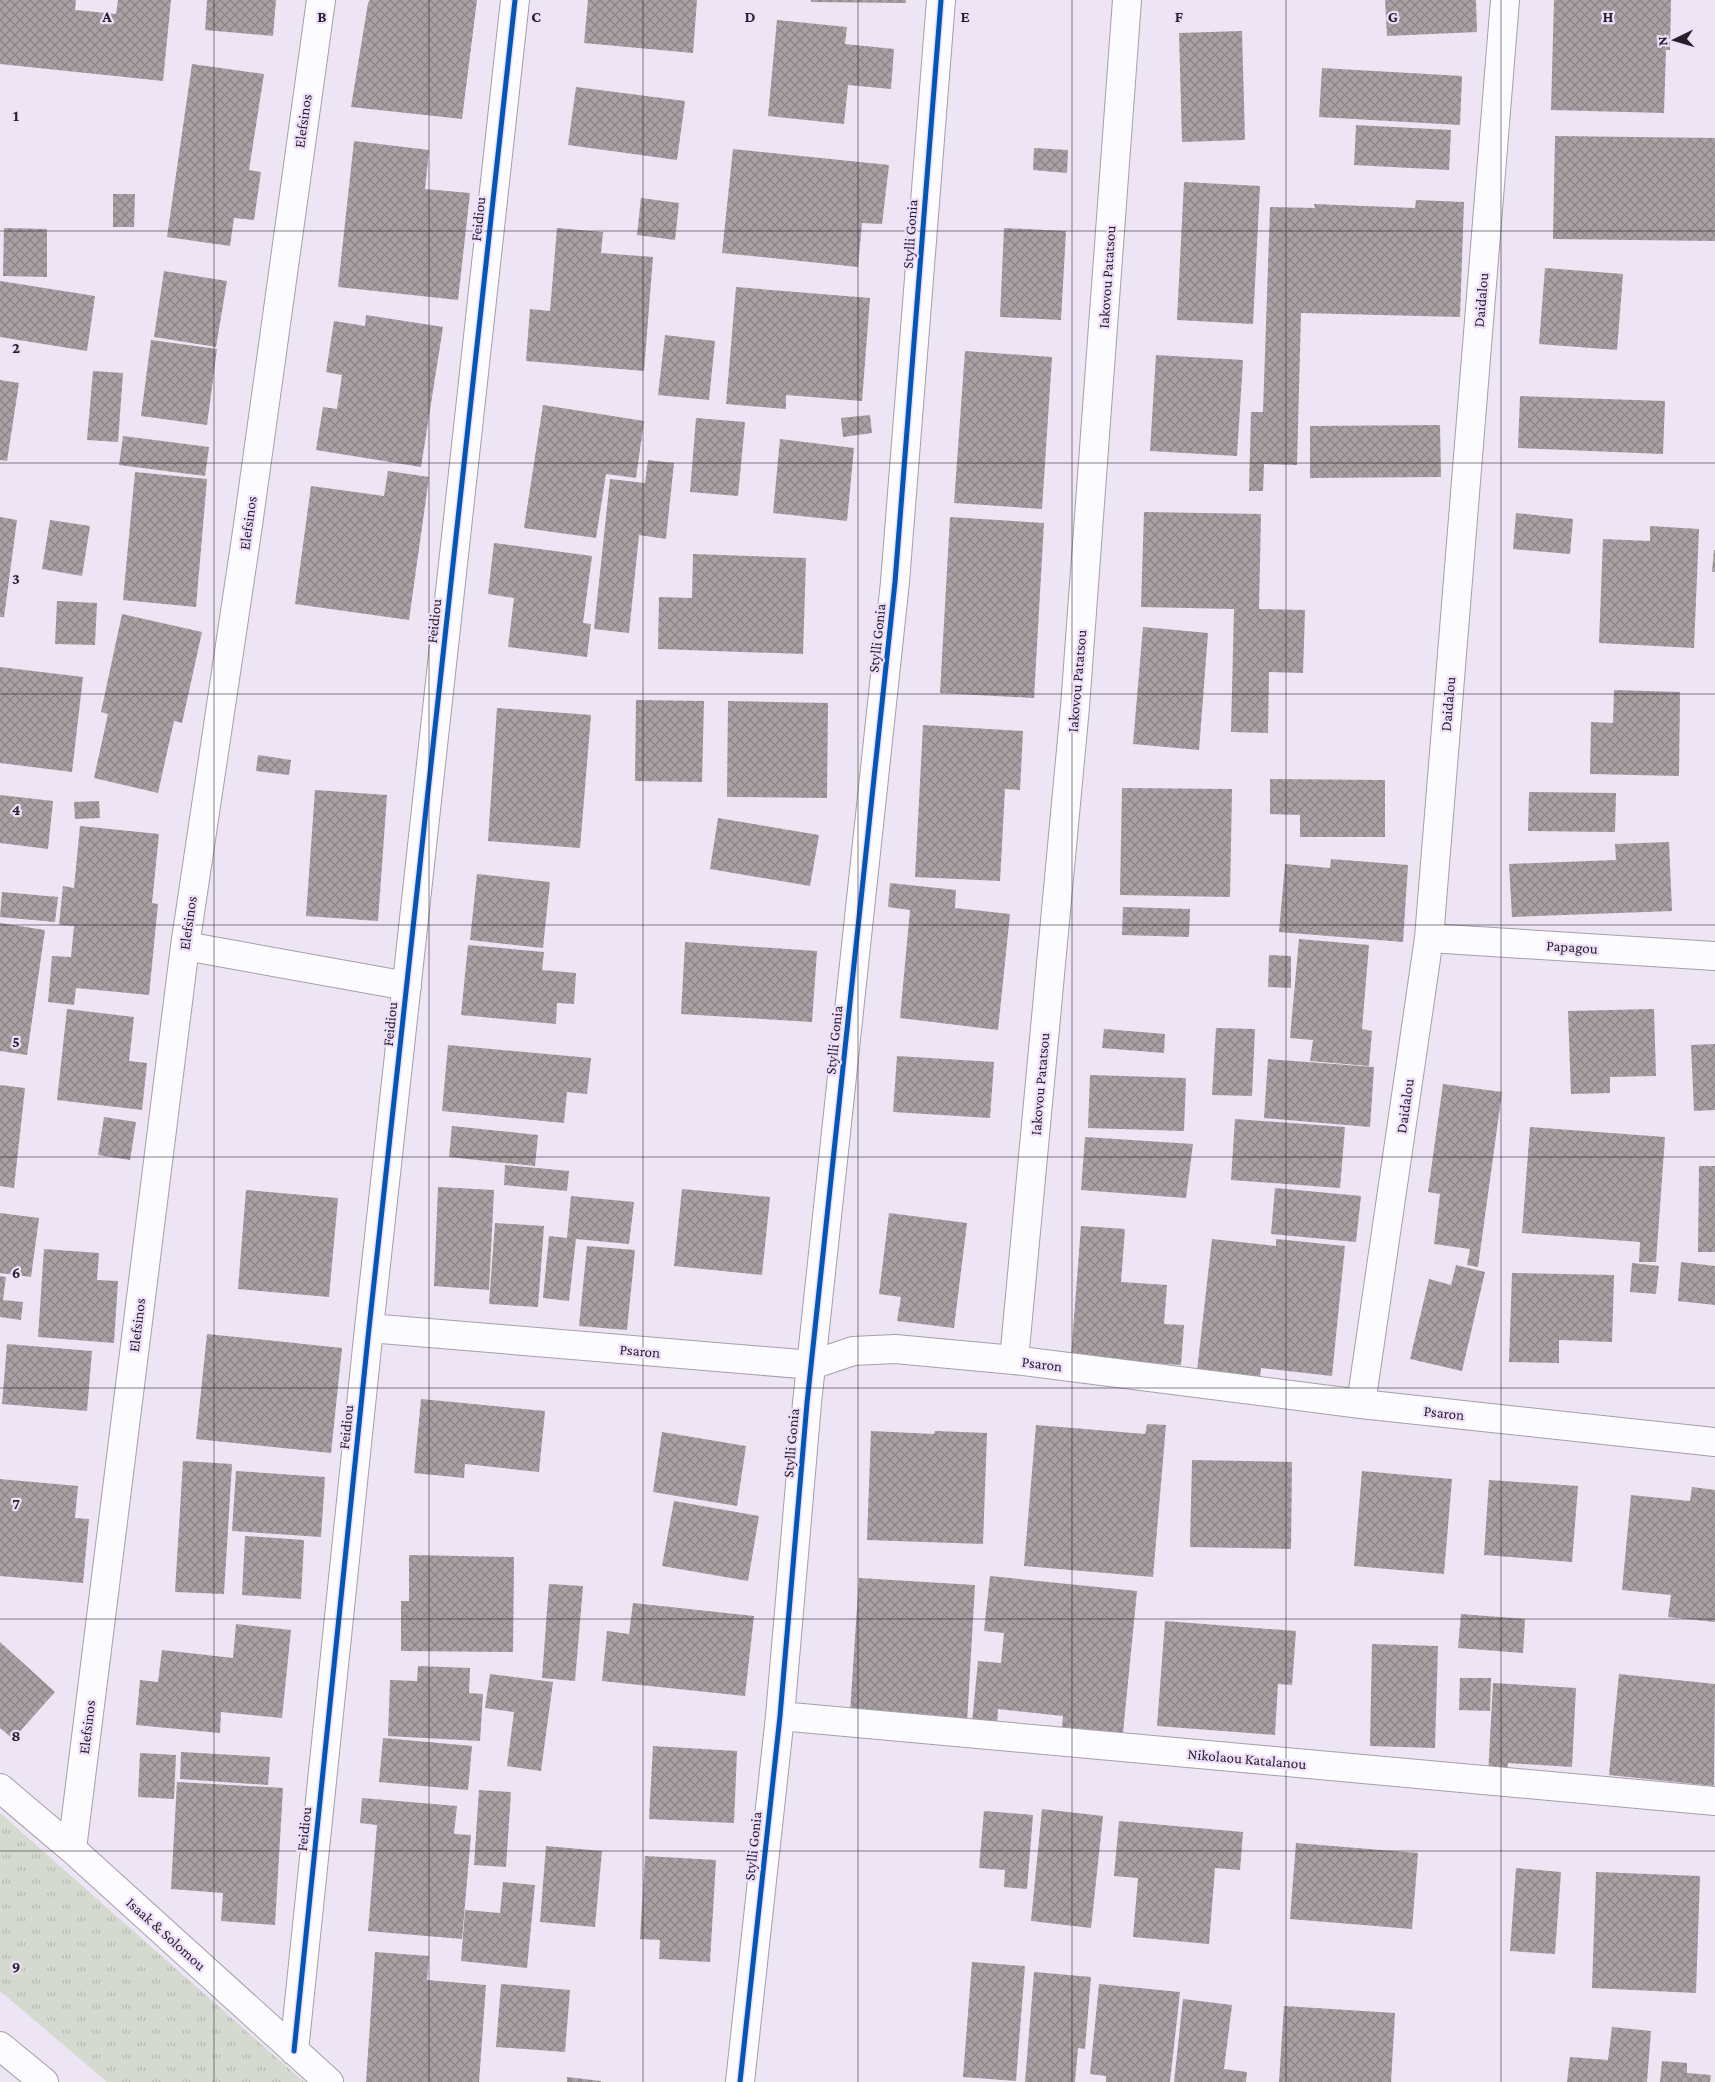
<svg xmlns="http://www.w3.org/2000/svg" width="1715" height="2082" viewBox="0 0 1715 2082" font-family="'Crimson Pro',serif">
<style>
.grass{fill:url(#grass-tufts)}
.building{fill:url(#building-cross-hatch)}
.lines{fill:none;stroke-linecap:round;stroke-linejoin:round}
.street-casing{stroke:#a69faa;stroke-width:30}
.street{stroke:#fcfbfd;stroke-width:28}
.cycleway-casing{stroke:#eedefa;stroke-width:8}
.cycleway{stroke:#0057b8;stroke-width:5}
.grid{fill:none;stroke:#251f29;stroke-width:1;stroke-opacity:0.55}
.labels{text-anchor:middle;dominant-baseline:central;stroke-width:4.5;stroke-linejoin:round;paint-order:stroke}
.street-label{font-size:15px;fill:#251f29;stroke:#eedefa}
.grid-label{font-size:16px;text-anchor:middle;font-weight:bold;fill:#251f29;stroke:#eedefa;stroke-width:4.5;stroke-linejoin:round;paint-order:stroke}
</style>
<defs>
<pattern id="grass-tufts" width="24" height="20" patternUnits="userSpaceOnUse" patternTransform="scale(1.25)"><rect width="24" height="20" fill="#d4dad0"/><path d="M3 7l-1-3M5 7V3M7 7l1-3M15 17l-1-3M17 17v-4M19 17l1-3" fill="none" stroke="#b6bbb3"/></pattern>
<pattern id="building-cross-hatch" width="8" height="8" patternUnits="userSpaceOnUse" patternTransform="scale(1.25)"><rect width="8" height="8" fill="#aaa1a4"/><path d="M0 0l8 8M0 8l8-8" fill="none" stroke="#8a8386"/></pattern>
</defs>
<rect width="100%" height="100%" fill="#ede4f4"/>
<path class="grass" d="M0 1813 304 2082H107L0 1991Z"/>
<path class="building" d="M0 0H76L75 10 116 14 118 0H171L163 81 0 64Z
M207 0H276L273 36 205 30Z
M370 0H477L462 119 351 107 368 3Z
M588 0H697L693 53 584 43Z
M811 0H906V3L811 2Z
M1385 0H1476L1477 32 1387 36Z
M1554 0H1671L1670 50H1666L1664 113 1551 110Z
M777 20 847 27 845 44 894 49 891 89 848 85 844 124 768 116Z
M1242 31 1245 140 1182 142 1179 33Z
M192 64 264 74 249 170 261 172 254 220 234 218 230 246 167 237Z
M1322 68 1462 76 1460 125 1319 117Z
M576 87 685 101 677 160 568 145Z
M1356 125 1451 130 1449 170 1354 165Z
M1555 136 1715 138V241L1553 239Z
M354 141 429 150 425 189 470 193 458 300 338 287Z
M1034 148 1068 150 1067 173 1033 170Z
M733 149 889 165 882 224 862 223 858 267 722 253Z
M1184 182 1260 186 1253 324 1177 320Z
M113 194H135L134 227H113Z
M641 198 679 203 675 240 637 235Z
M1416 200 1464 202 1460 317 1301 313 1297 465 1264 464 1263 491H1249L1251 412H1263L1270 207 1315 208 1314 204 1415 208Z
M4 228 47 229V277L3 276Z
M557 228 603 232 601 253 653 257 644 371 526 361 530 309 550 311Z
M1004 228 1066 231 1061 320 1000 317Z
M1545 268 1623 274 1617 350 1539 344Z
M164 271 227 281 216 347 154 337Z
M0 281 95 296 87 351 0 337Z
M736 287 870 298 862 401 786 395V409L726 404Z
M366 315 443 327 421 467 316 450 323 407 337 409 342 375 326 372 334 321 365 326Z
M665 335 715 341 709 400 658 395Z
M151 340 217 349 207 425 141 416Z
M965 351 1052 357 1042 509 954 503Z
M1156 355 1243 360 1237 456 1150 451Z
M93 371 123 373 118 442 87 440Z
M0 380 19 383 7 461 0 460Z
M1520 396 1665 401 1663 454 1518 448Z
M543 405 644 421 636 478 606 474 596 538 524 528Z
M870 415 872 433 843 437 841 418Z
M696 418 745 422 738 496 690 492Z
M1440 425 1441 477 1310 478V426Z
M123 436 209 447 205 476 119 465Z
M780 439 854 448 847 521 773 513Z
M648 460 674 463 666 539 639 535 629 633 594 629 610 479 645 483Z
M388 471 429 477 409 620 295 604 311 486 384 496Z
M135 472 207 479 196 607 123 600Z
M1144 512 1261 514 1259 609 1305 610 1303 673 1269 672 1268 733 1231 732 1234 609 1141 607Z
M1516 513 1573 519 1570 554 1513 549Z
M0 517 17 520 4 617H0Z
M950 517 1044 523 1034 698 940 693Z
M50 520 90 526 82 576 42 569Z
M1650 526 1699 529 1694 648 1599 643 1603 539 1650 541Z
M494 543 592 556 583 623 591 624 587 657 508 647 514 598 488 594Z
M1714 550H1715V572H1712Z
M693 554 806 558 803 654 658 649 659 597 692 598Z
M57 601 97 603 95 645 55 644Z
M122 614 202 632 182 723 174 721 158 793 94 778 108 714 101 712Z
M1143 627 1208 633 1199 750 1133 744Z
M0 667 83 677 72 772 0 763Z
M1614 690 1680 692 1679 776 1590 774 1591 722 1613 723Z
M636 700 704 701 702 782 635 781Z
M728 701 828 703 827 798 727 797Z
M497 708 591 715 580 848 488 841Z
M923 725 1023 731 1020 790 1005 789 1000 881 915 877Z
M258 755 291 760 289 775 256 771Z
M1270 779 1385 780V837H1300V815L1270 814Z
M1122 788 1232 789 1230 897 1120 895Z
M315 790 387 795 378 921 306 916Z
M1529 792 1616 793 1615 832 1528 831Z
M0 795 53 801 48 849 0 843Z
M99 801 100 818 75 819 74 802Z
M718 818 819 835 810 886 710 869Z
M80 826 159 834 152 903 158 904 149 995 76 988 74 1005 48 1002 52 956 71 957 74 926 59 925 63 886 74 888Z
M1669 842 1672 911 1512 917 1509 864 1616 860 1615 844Z
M1331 859 1408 865 1403 942 1279 932 1285 864 1330 868Z
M477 874 550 882 543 948 470 940Z
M890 883 956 890 955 908 1010 914 998 1030 900 1018 910 910 888 907Z
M2 892 58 897 55 922 0 917Z
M1123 907 1190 909 1189 937 1122 935Z
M0 923 45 930 27 1055 0 1051Z
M1299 939 1369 945 1362 1029 1372 1031 1369 1066 1310 1061 1313 1040 1290 1038Z
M685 942 817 951 812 1022 681 1014Z
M468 945 544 952 542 970 576 973 574 1004 557 1003 556 1024 461 1015Z
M1269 955 1291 956V988L1268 987Z
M67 1009 134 1017 129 1061 147 1063 142 1110 57 1100Z
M1654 1009 1656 1076 1610 1077V1093L1571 1094 1568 1011Z
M1216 1028 1255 1029 1252 1096 1212 1095Z
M1104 1029 1165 1034 1164 1053 1102 1048Z
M1715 1044V1110L1694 1111 1691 1045Z
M448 1045 591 1058 587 1094 567 1092 564 1123 442 1111Z
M897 1056 994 1062 990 1118 893 1112Z
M1268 1059 1374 1067 1370 1127 1264 1118Z
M1090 1075 1186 1078 1184 1131 1088 1128Z
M1443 1084 1502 1092 1478 1267 1467 1265 1470 1249 1434 1244 1440 1194 1428 1192Z
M0 1085 25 1088 14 1188 0 1186Z
M104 1117 136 1122 130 1160 98 1155Z
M1235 1119 1345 1127 1340 1188 1231 1180Z
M452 1126 538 1135 535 1166 449 1157Z
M1530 1127 1665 1137 1656 1262H1639L1640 1242 1522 1233Z
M1085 1137 1193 1144 1186 1198 1081 1190Z
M505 1165 569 1171 567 1191 504 1185Z
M1699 1166H1715V1252H1698Z
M438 1187 494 1190 489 1290 434 1286Z
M1275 1188 1361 1196 1356 1242 1271 1234Z
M682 1189 770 1197 762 1275 674 1266Z
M246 1190 338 1198 329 1297 238 1289Z
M571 1196 634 1202 629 1244 576 1239 569 1301 543 1298 549 1236 567 1238Z
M0 1213 39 1218 31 1277 0 1273Z
M889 1213 967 1223 954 1328 897 1321 901 1297 879 1294Z
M495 1223 544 1226 538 1307 489 1304Z
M1081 1226 1125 1229 1121 1282 1167 1285 1164 1324 1184 1325 1181 1365 1071 1357Z
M1212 1239 1276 1246V1239L1345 1246 1332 1376 1261 1368 1260 1378 1197 1371Z
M587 1246 635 1250 627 1330 579 1326Z
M44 1249 99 1253 97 1280 118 1281 114 1343 38 1337Z
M1681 1262 1715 1266V1305L1678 1301Z
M1632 1263 1659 1266 1656 1294 1630 1292Z
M1456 1265 1485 1272 1462 1371 1410 1359 1429 1279 1451 1285Z
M1512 1273 1614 1275 1612 1342 1559 1340V1363L1509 1362Z
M0 1276 6 1277 3 1300 23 1302 21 1320 0 1317Z
M207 1334 342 1348 331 1453 196 1439Z
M7 1344 92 1351 87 1411 2 1404Z
M421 1399 545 1411 539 1472 465 1464 464 1478 414 1473Z
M1147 1424 1166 1425 1153 1577 1024 1566 1036 1425 1145 1434Z
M871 1431 934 1434 935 1431 987 1433 983 1544 867 1540Z
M662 1432 746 1446 737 1506 653 1492Z
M1192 1460 1292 1462 1291 1549 1190 1547Z
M183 1461 232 1464 224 1594 175 1592Z
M236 1471 325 1477 321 1537 232 1531Z
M1362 1471 1452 1479 1444 1574 1354 1566Z
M0 1479 78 1486 75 1518 89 1519 83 1583 0 1576Z
M1489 1480 1578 1486 1572 1562 1484 1555Z
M1692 1487 1715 1490V1622L1668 1617 1671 1595 1622 1590 1631 1495 1690 1501Z
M674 1501 759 1516 748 1581 662 1566Z
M245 1536 304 1540 301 1599 242 1595Z
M409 1555 514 1557 513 1652 401 1651V1601H409Z
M990 1576 1137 1591 1123 1733 1062 1727 1063 1716 998 1709 997 1726 972 1723 978 1661 1001 1663 1004 1633 984 1631Z
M859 1578 975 1585 967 1723 850 1712Z
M549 1584 583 1586 575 1681 542 1678Z
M633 1603 754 1616 745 1696 602 1681 607 1631 629 1634Z
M1461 1614 1525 1619 1523 1653 1458 1648Z
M1165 1621 1296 1631 1292 1685 1278 1684 1275 1735 1157 1726Z
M236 1624 291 1630 282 1718 221 1712 220 1733 136 1725 140 1680 158 1682 162 1650 233 1658Z
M0 1642 55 1692 13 1739 0 1728Z
M1372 1644 1438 1646 1435 1748 1370 1746Z
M418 1666 470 1668 469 1693 483 1694 480 1741 388 1736 390 1680 417 1681Z
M490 1674 553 1682 541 1771 507 1766 514 1712 485 1708Z
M1619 1674 1715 1684 1714 1786 1609 1775Z
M1460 1678H1491L1490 1711 1459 1710Z
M1493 1683 1576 1688 1572 1767 1508 1763 1507 1776 1488 1775Z
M383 1738 472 1746 468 1790 379 1782Z
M653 1746 737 1751 734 1823 649 1819Z
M181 1752 270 1757 268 1785 180 1779Z
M140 1753 176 1755 174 1799 138 1797Z
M177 1782 283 1788 275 1925 221 1921 223 1893 171 1889Z
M479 1790 511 1792 506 1867 474 1865Z
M362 1798 457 1806 454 1834 471 1835 462 1939 368 1931 377 1825 360 1823Z
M1042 1809 1103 1816 1091 1928 1031 1921Z
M984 1811 1033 1815 1027 1889 1004 1887 1005 1870 979 1868Z
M1119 1821 1243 1832 1240 1870 1215 1868 1209 1944 1133 1937 1138 1878 1114 1876Z
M1296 1843 1418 1853 1412 1929 1290 1919Z
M546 1846 602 1851 595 1927 540 1922Z
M645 1856 716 1860 710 1962 659 1959 660 1940 640 1939Z
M1516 1868 1561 1872 1555 1954 1510 1951Z
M1596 1872 1700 1876 1696 1993 1592 1988Z
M503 1882 535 1885 527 1968 461 1961 465 1910 500 1913Z
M375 1952 429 1956 427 1980 486 1985 479 2082H366Z
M972 1962 1025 1966 1016 2081 963 2077Z
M1034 1972 1091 1977 1085 2049 1078 2048 1075 2082H1025Z
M501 1984 570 1990 565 2052 496 2047Z
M1099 1984 1180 1992 1170 2082H1106V2076L1090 2074Z
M1183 1999 1232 2005 1224 2069 1247 2072 1246 2082H1174Z
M1284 2006 1395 2013 1391 2082H1279Z
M1612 2027 1651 2031 1647 2082H1567L1570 2057 1608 2060Z
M1662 2061 1687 2063V2073L1711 2075 1710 2082H1660Z
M567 2077 601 2081V2082H567Z"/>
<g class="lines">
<defs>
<path id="street" d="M1429 938 1715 956
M185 946 407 986
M369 1328 812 1365 853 1351 895 1349 1014 1360 1361 1404 1715 1442
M1014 1360 1075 707 1127 0
M1361 1404 1429 938 1505 0
M780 1716 1715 1801
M0 1788 72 1849 329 2082
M72 1849 185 946 248 525 321 0
M0 2046 44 2082
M294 2051 369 1328 515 0
M740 2082 780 1716 807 1403 895 582 941 0"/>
</defs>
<use href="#street" class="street-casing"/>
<use href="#street" class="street"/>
<defs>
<path id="cycleway" d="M294 2051 369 1328 515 0
M740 2082 780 1716 807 1403 895 582 941 0"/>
</defs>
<use href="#cycleway" class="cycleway-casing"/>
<use href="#cycleway" class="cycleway"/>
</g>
<path class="grid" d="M214 0V2082M429 0V2082M643 0V2082M858 0V2082M1072 0V2082M1286 0V2082M1501 0V2082M0 231H1715M0 463H1715M0 694H1715M0 925H1715M0 1157H1715M0 1388H1715M0 1619H1715M0 1851H1715"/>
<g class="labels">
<g class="street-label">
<text transform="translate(303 121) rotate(-82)">Elefsinos</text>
<text transform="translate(478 219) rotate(-84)">Feidiou</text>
<text transform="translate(910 234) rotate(-86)">Stylli Gonia</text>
<text transform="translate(1107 277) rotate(-86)">Iakovou Patatsou</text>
<text transform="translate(1481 300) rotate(-85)">Daidalou</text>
<text transform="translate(248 523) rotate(-82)">Elefsinos</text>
<text transform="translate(434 621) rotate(-84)">Feidiou</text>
<text transform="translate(877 638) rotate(-84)">Stylli Gonia</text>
<text transform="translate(1077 681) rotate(-85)">Iakovou Patatsou</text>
<text transform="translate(1448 704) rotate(-85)">Daidalou</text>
<text transform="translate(188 923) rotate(-82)">Elefsinos</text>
<text transform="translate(1572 947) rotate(4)">Papagou</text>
<text transform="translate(390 1024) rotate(-84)">Feidiou</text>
<text transform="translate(834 1040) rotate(-84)">Stylli Gonia</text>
<text transform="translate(1040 1084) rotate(-85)">Iakovou Patatsou</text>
<text transform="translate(1405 1106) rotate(-82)">Daidalou</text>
<text transform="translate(137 1325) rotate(-83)">Elefsinos</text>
<text transform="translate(640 1351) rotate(5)">Psaron</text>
<text transform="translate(1042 1364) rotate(7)">Psaron</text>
<text transform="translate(1444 1413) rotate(6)">Psaron</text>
<text transform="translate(346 1427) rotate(-84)">Feidiou</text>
<text transform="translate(791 1443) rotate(-85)">Stylli Gonia</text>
<text transform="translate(87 1727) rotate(-83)">Elefsinos</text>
<text transform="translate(1247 1759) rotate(5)">Nikolaou Katalanou</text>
<text transform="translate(304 1829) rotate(-84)">Feidiou</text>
<text transform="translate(753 1846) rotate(-84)">Stylli Gonia</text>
<text transform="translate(166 1934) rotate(42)">Isaak &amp; Solomou</text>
</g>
</g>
<g class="grid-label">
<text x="107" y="22">A</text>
<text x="322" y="22">B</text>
<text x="536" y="22">C</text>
<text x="750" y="22">D</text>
<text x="965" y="22">E</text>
<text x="1179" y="22">F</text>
<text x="1393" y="22">G</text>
<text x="1608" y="22">H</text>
<text x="16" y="121">1</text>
<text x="16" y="353">2</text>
<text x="16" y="584">3</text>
<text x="16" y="815">4</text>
<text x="16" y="1047">5</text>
<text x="16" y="1278">6</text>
<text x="16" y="1509">7</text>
<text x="16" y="1741">8</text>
<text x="16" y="1972">9</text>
</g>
<g transform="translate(1675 40) rotate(265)" stroke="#eedefa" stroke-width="4" paint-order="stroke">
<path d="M0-4L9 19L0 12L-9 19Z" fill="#251f29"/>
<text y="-8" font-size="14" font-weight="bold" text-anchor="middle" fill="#251f29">N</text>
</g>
</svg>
